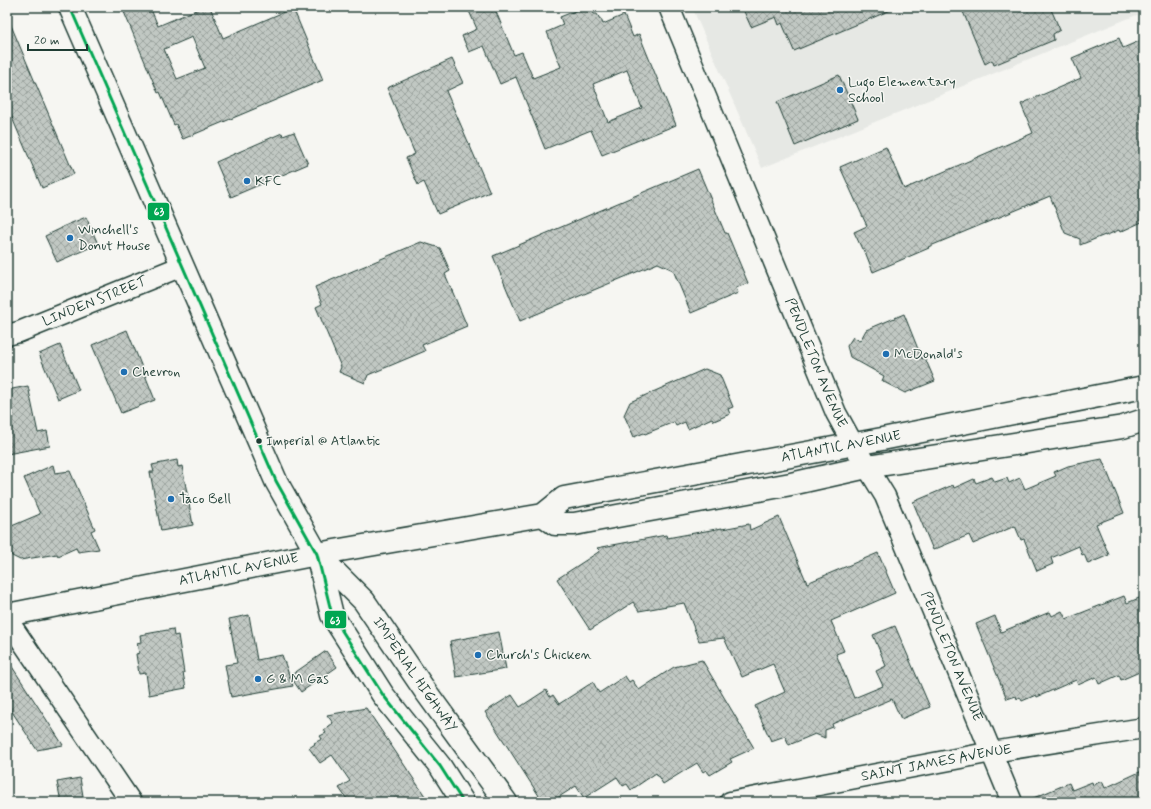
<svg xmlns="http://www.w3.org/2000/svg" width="1151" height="809" viewBox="0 0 1151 809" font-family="Mynerve,sans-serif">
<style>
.built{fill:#e6e8e4}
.building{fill:url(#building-cross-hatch);stroke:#1f3d34;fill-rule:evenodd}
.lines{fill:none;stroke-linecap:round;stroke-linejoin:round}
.street-casing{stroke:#1f3d34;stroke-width:23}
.primary-casing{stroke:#1f3d34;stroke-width:25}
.street{stroke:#f6f6f2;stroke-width:20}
.primary{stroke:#f6f6f2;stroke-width:22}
.bus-1-casing{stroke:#f6f6f2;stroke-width:6}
.bus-1{stroke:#00a651;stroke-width:3}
.poi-dot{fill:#1f6fb2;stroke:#f6f6f2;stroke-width:1.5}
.bus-dot{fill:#1f3d34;stroke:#f6f6f2;stroke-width:1.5}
.labels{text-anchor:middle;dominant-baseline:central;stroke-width:3;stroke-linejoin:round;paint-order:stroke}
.bus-label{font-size:13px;fill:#1f3d34;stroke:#f6f6f2;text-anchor:start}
.poi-label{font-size:14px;fill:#1f3d34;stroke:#f6f6f2;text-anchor:start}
.street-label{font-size:14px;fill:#1f3d34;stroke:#f6f6f2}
.line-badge{stroke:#f6f6f2;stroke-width:1.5}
.badge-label{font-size:11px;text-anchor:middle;font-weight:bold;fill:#fff}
</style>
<defs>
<pattern id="building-cross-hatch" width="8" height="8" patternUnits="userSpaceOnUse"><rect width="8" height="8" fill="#c1c8c3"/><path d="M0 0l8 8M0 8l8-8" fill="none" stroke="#9ca49f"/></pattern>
</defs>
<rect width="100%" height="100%" fill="#f6f6f2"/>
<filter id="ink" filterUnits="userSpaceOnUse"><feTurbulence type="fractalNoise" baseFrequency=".025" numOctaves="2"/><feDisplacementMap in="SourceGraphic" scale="8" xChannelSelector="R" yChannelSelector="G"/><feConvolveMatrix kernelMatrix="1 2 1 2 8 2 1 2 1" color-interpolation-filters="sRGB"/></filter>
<g filter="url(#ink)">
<path class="built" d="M692 7H1144V12L762 168Z"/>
<path class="building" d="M137 7H150L158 26 203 7H210L223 38 293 8 323 80 183 139 182 138 176 124 174 125 160 92 158 93 124 12ZM192 37 205 68 177 79 164 49Z
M478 7H494L514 55 522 52 533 78 561 67 547 32 563 25 560 17 585 7H591L594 14H597L600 19H601L603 24 624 15 633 37 639 34 676 125 602 155 591 130 545 149 516 77 500 84 484 46 469 52 462 36 477 29 469 11ZM627 70 642 108 608 122 593 84Z
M742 7H898L794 51 782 23 779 25 776 17 751 27Z
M961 7H1050L1060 30 1053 34 1054 40 994 65 992 60 985 64Z
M7 16 74 174 42 188 7 106Z
M1119 38 1123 48 1144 39V221L1120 232 1119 230 1105 236V235L1080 245V239L1065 233 1050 196 928 247 929 248 873 272 864 249H862L854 232 867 226 840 167 886 147 904 189 1033 133 1021 104 1081 78 1072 58Z
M452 59 463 83 446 91 490 192 438 214 424 182 418 185 406 158 415 154 387 88Z
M839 75 858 119 795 146 777 102Z
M294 132 308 164 231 197 216 162 282 133 283 136Z
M698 169 725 233H727L748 283 736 288 738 293 691 313 673 270 658 263 520 321 493 256Z
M86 217 98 244 57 262 45 236 62 228V227Z
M421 242 440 248 450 271 445 274 467 326 422 345 425 351 368 375 365 383 339 372 341 367 316 307 322 304 315 287Z
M904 314 922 359 925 358 935 381 905 393 882 381 884 376 850 357 847 346 853 337 860 341 866 330Z
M127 330 155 400 121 413 92 345Z
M60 345 79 390 58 399 39 354Z
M705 369 720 375 733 407 728 409 730 414 714 421 712 418 688 429 685 422 676 426 674 422 645 434 644 433 634 437 624 415 630 402Z
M28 386 38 433 47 431 50 446 7 454V390Z
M1102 459 1124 513 1096 524 1109 555 1088 564 1084 554 1082 555 1079 546 1051 558 1053 564 1037 571 1024 539 1021 540 1015 526 973 544 969 535 933 550 913 502 953 485 954 488 974 479 976 483 992 477 995 482 1007 478 1009 483 1020 478 1025 489 1056 476 1054 472 1068 466Z
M177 460 178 467 182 466 193 525 161 531 150 472H154L152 465Z
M53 465 55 473 70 471 95 529 91 531 99 549 78 552 76 548 58 556 57 554 20 560 12 556 7 545V528L40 514 24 478Z
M779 517 807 583 878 553 895 593 831 621 844 651 836 654 854 698 883 686 876 671 886 666 873 635 895 626 930 707 901 719 892 699 832 724 833 727 825 730V738L815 734 789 745 785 736 771 741 755 706 785 692 773 664 742 677 724 638 699 641 684 603 639 611 633 602 590 630 557 579 600 551 597 548 666 535 667 538 722 528V529L749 524 750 530Z
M1124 596 1127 603 1144 596V670L1121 680 1119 675 1099 684 1096 677 1078 685 1076 680 1037 697 1036 695 1022 701 1020 697 1017 699 1016 696 1007 699 976 624 995 616 1001 632 1050 612 1052 616 1062 611 1066 619Z
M249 615 257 660 282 655 293 686 231 697 225 665 237 663 229 619Z
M173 629 174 636 178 635 184 673H183L186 688 149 695 146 673 139 674 136 654 139 653 137 643 141 642 140 635Z
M499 632 506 669 456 677 450 641Z
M326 651 337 667 301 692 290 676Z
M7 659 63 745 37 750 7 704Z
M702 660 754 748 730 759 732 762 710 775 706 770 703 772 697 763 663 784 656 773 631 790 627 784 623 786 617 777 584 798 576 786 551 802H543L485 712 512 695 520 707 546 690 550 697 553 695 559 704 593 682 599 693 625 676 629 682 632 680 639 690 674 667Z
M366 708 395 751 429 802H349L339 788 350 781 332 755 320 763 309 748 315 744 314 743 322 739 320 736 326 733 324 730 333 723 327 715Z
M1144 770V802H1024L1069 783 1072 790 1092 782 1093 785 1102 781 1105 788Z
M80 778 84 802H61L57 782Z"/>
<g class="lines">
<defs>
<g id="street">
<path id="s1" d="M669 7 836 413 853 444 885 496 1012 802"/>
<path id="s2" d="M7 335 19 332 182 266"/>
<path d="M7 619 131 802"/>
<path id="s3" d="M730 802 992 752 1144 728"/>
</g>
<g id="primary">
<path d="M70 7 276 481 317 554 332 615 383 695 440 766 463 802"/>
<path d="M543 515 555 524H574L791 484 867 467 1123 427 1144 420"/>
<path id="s4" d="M317 554 364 601 426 692 506 802"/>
<path id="s5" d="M7 615 317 554 543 515 564 498 882 439 1144 387"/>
</g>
</defs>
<use href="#street" class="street-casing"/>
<use href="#primary" class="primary-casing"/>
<use href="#street" class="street"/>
<use href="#primary" class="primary"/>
<defs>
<path id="bus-1" d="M70 7 276 481 317 554 332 615 383 695 440 766 463 802"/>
</defs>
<use href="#bus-1" class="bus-1-casing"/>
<use href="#bus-1" class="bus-1"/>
</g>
</g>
<g class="poi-dot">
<circle cx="840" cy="90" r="4"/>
<circle cx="247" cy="181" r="4"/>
<circle cx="70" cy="238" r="4"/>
<circle cx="886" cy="354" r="4"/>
<circle cx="124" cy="372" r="4"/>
<circle cx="171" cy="499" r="4"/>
<circle cx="478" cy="655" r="4"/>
<circle cx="258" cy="679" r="4"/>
</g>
<circle class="bus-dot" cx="259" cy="441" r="3.5"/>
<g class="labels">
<g class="bus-label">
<text x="266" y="441">Imperial @ Atlantic</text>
</g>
<g class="poi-label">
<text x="848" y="82">Lugo Elementary<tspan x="848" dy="16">School</tspan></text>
<text x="255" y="181">KFC</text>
<text x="78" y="230">Winchell's<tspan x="78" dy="16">Donut House</tspan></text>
<text x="894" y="354">McDonald's</text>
<text x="132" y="372">Chevron</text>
<text x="179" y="499">Taco Bell</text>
<text x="486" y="655">Church's Chicken</text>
<text x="266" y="679">G &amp; M Gas</text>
</g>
<g class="street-label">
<text stroke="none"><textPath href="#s2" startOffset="94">LINDEN STREET</textPath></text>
<text stroke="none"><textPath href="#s1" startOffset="385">PENDLETON AVENUE</textPath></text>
<text stroke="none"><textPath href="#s5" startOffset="854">ATLANTIC AVENUE</textPath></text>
<text stroke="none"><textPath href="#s5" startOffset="236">ATLANTIC AVENUE</textPath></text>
<text stroke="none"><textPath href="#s1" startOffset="709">PENDLETON AVENUE</textPath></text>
<text stroke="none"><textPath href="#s4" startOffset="156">IMPERIAL HIGHWAY</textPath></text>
<text stroke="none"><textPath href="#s3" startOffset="210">SAINT JAMES AVENUE</textPath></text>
</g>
</g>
<g class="line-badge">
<rect x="147" y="202" width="23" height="19" rx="4" fill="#00a651"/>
<rect x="324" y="610" width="23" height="19" rx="4" fill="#00a651"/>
</g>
<g class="badge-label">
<text x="159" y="215">63</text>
<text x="335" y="624">63</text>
</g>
<rect width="1151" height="809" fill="none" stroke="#f6f6f2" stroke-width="24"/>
<rect x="12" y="12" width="1127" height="785" fill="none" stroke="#1f3d34" stroke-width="1.5" filter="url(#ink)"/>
<path d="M28 44v6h59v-6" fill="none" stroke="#1f3d34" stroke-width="2"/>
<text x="34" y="44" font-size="12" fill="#1f3d34" stroke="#f6f6f2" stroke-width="3" paint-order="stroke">20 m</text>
</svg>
